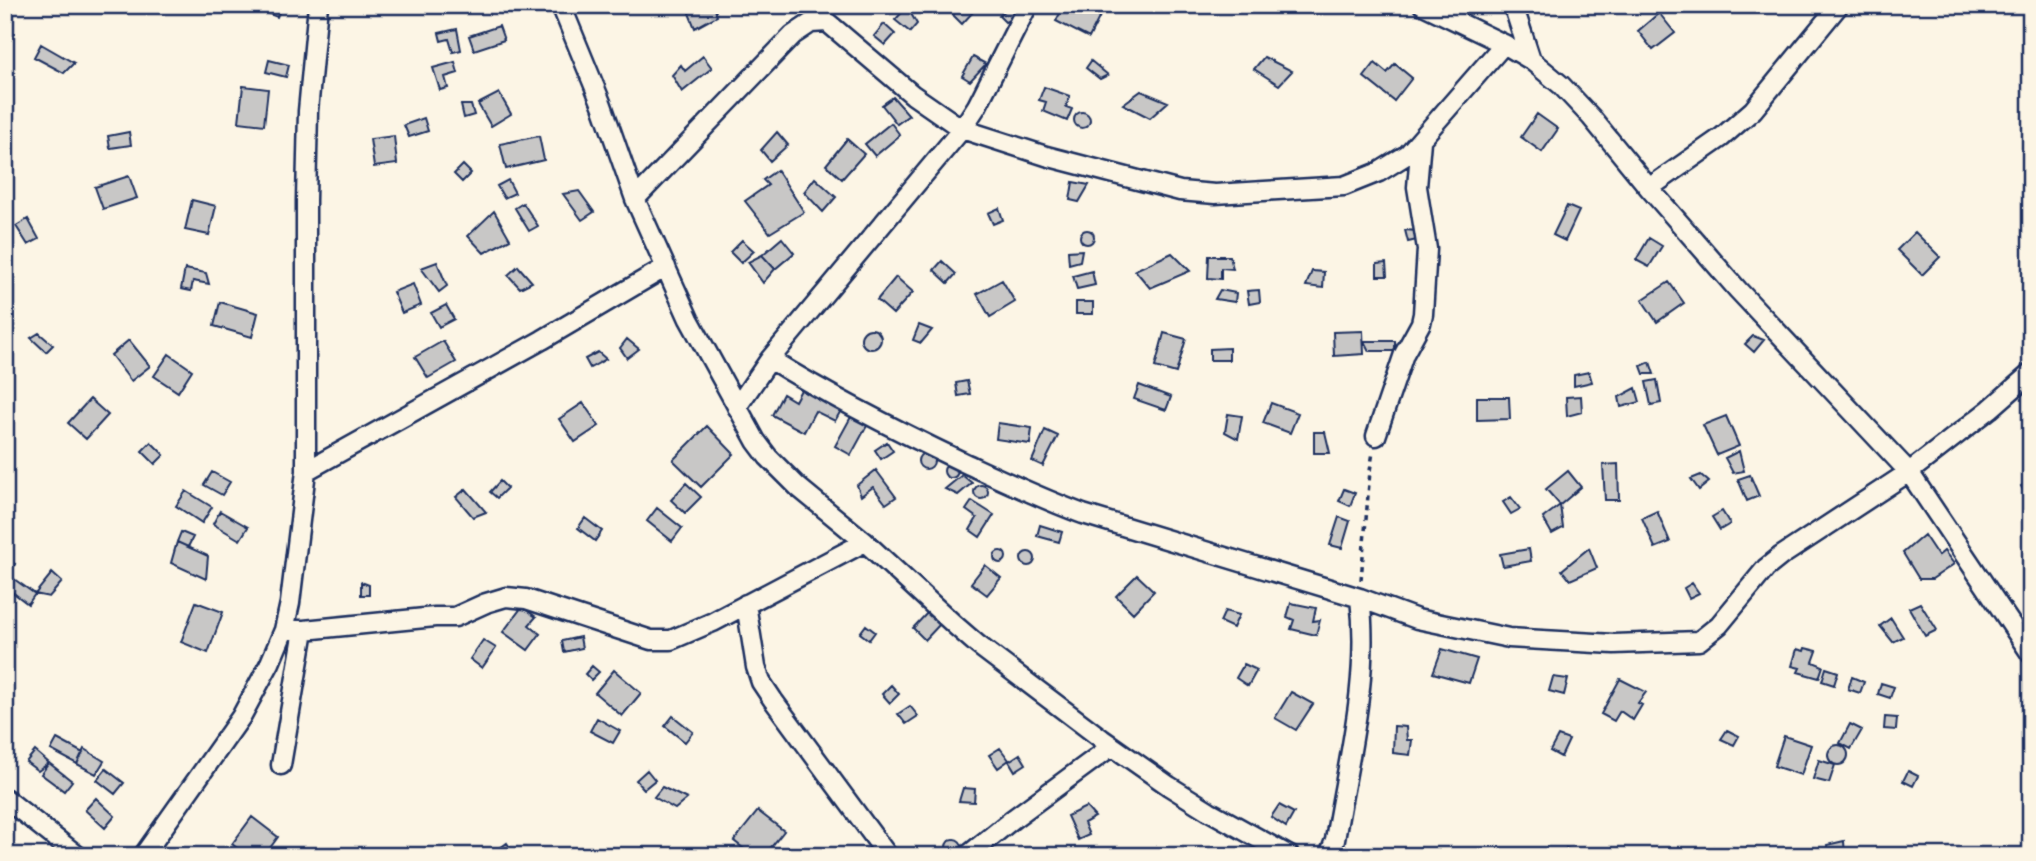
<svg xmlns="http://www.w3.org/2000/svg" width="2036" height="861" viewBox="0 0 2036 861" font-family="'Shantell Sans',sans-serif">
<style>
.building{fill:#c8c7c6;stroke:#1b2f5e;stroke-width:2}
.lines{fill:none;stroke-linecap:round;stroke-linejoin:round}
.street-casing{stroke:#1b2f5e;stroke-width:23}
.path{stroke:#1b2f5e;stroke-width:3.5;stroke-dasharray:5 5;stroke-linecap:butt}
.street{stroke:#fcf5e5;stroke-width:18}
</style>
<rect width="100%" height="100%" fill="#fcf5e5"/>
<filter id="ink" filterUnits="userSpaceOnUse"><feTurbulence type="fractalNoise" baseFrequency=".0143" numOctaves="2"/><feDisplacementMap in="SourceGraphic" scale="14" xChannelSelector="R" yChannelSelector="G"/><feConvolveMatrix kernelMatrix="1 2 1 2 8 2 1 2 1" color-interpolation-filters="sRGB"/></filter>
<g filter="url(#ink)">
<path class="building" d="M271 5H282L277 17 267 13Z
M693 5H702L704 9 714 5 717 16 695 28 687 8Z
M907 5H930L927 14 907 7Z
M962 5H966L973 12 962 24 953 15Z
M1064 5H1084L1101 14 1089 38 1056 21Z
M907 7 917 24 910 32 895 20Z
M1009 7 1018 16 1005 22 999 16Z
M1659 13 1675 33 1653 50 1638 31Z
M884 24 895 34 885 45 874 36Z
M499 26 504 40 474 50 469 36Z
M457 29 461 50 453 52 449 39 441 41 439 33Z
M41 44 74 63 64 73 34 57Z
M703 56 712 68 682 92 672 75 681 65 685 71Z
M973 57 986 64 970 81 962 76Z
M1264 57 1292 71 1279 85 1254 69Z
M269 60 289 65 286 77 266 72Z
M1091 61 1108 75 1100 79 1086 68Z
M455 62 458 73 445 77 448 88 440 90 433 68Z
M1375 63 1387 73 1395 64 1412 78 1394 101 1364 77Z
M243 86 268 89 264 125 239 122Z
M1044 87 1070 96 1066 107 1072 109 1067 121 1043 111 1046 102 1039 100Z
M1141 91 1168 102 1150 118 1123 104Z
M499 93 511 114 491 126 478 104Z
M893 97 909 115 897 124 882 105Z
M461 105H471L474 115 464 118Z
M1074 120a8 8 0 1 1 16 0a8 8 0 1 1-16 0Z
M1537 114 1558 129 1542 152 1521 137Z
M424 118 428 131 409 137 404 125Z
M891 123 900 135 875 156 865 144Z
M129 132 131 145 110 148 108 136Z
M777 132 788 145 770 161 761 150Z
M394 136 397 164 374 167 370 139Z
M539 136 544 160 506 169 500 144Z
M847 139 864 154 842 179 826 165Z
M463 165 471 173 462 182 454 174Z
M777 170 804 212 770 233 745 201 768 185 763 180Z
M129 176 137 198 103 209 95 187Z
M815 178 836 197 823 212 804 192Z
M508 180 515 193 504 198 497 186Z
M1073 182 1089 185 1079 202 1070 200Z
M579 191 594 212 582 220 563 194Z
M192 200 216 206 209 235 185 230Z
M523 203 538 226 529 231 515 208Z
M1567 206 1579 211 1565 241 1553 235Z
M999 208 1003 220 993 224 988 213Z
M494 211 510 239 484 253 468 236Z
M28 219 39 239 28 245 16 226Z
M1080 237a7 7 0 1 1 14 0a7 7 0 1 1-14 0Z
M1405 230 1417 231V240L1408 242Z
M1915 232 1940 257 1922 275 1897 250Z
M782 238 794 253 775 269 762 255Z
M1649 238 1662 246 1649 267 1636 260Z
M742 240 754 251 741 263 730 252Z
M1082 250 1080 261 1069 264 1068 251Z
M1172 253 1190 271 1150 288 1135 270Z
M762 255 775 269 763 283 748 262Z
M1209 256H1230L1233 269 1221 268V279L1208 278Z
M942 261 956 274 948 283 934 270Z
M437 262 447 286 439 292 421 268Z
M1386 263 1387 276H1377V264Z
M518 266 532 282 520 288 508 275Z
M185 269 206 273 209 284 193 281 191 291 181 289Z
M1092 271 1095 285 1077 289 1073 276Z
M1312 271 1324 272 1323 288 1306 286Z
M896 277 913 292 893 314 877 300Z
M1002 280 1015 302 990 317 977 294Z
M1669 282 1684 303 1657 322 1642 300Z
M413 284 421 305 402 313 393 292Z
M1220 290 1236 293 1235 302 1215 299Z
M1259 290 1260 302 1249 304 1247 291Z
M220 302 258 313 252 337 214 326Z
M1076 302H1093V314H1076Z
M446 305 454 319 439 327 431 313Z
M919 325 932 330 921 343 913 340Z
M861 339a10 10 0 1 1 20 0a10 10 0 1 1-20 0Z
M1363 331 1364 354 1334 356 1333 332Z
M39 333 53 345 46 352 31 338Z
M1164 333 1186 339 1176 373 1155 367Z
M1753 336 1764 340 1754 352 1745 344Z
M627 339 639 349 627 358 620 348Z
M129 340 150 366 131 381 111 355Z
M443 341 456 362 428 378 415 357Z
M1364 341H1395V351H1369Z
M1229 348V360H1210V349Z
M598 352 606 359 590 368 585 359Z
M169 354 192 370 178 392 154 376Z
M1650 362 1654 374H1644L1641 366Z
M1589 372 1592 382 1574 386V375Z
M1657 380 1661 403 1651 405 1646 382Z
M967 381 970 394 958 396 956 383Z
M1139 385 1171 397 1166 410 1134 399Z
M803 386 843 407 835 421 815 411 804 432 772 415 783 394 795 401Z
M1636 388 1640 402 1621 407 1619 397Z
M1581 396 1582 412 1567 416 1566 397Z
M1477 397H1509L1510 419 1477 420Z
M90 399 108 415 86 439 68 423Z
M583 403 599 426 575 442 559 419Z
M1271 403 1298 413 1290 433 1263 423Z
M1228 414 1242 416 1238 439 1225 432Z
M852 415 868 424 851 455 835 446Z
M1726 416 1739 446 1717 455 1703 425Z
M998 423 1032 428 1030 444 996 439Z
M707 426 734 454 701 487 673 460Z
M1045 430 1058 436 1043 466 1032 461Z
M1314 432H1325L1330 453H1314Z
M151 442 164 455 155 464 142 451Z
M887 442 893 451 881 459 875 450Z
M1739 451 1744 471 1733 473 1725 458Z
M918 461a8 8 0 1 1 16 0a8 8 0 1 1-16 0Z
M1618 464 1619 500H1605L1603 465Z
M944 471a7 7 0 1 1 14 0a7 7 0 1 1-14 0Z
M876 470 896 497 886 504 873 487 861 496 857 485Z
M1568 471 1581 487 1560 505 1546 489Z
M212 472 230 482 222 495 204 485Z
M962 475 972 483 958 495 945 489Z
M1701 475 1709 482 1699 490 1691 479Z
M1750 475 1759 496 1747 501 1738 479Z
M2031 480V504L2021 486Z
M500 481 507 488 497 498 490 492Z
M686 483 701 497 685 513 671 500Z
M974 492a7 7 0 1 1 14 0a7 7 0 1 1-14 0Z
M466 489 486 512 473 517 456 497Z
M1344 489 1355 493 1350 506 1339 501Z
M186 491 212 507 202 523 176 506Z
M1511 497 1520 509 1511 514 1503 502Z
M972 501 994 515 980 537 970 530 977 518 966 510Z
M1560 505 1563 528 1552 534 1543 518Z
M657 508 682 528 672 541 647 521Z
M220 511 248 527 240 540 213 524Z
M1657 511 1670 542 1655 548 1642 518Z
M1722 511 1730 524 1720 530 1712 517Z
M1339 517 1350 521 1342 548 1330 545Z
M585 518 602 531 595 541 578 528Z
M1040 525 1062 532 1059 542 1037 536Z
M181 532 193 537 188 547 177 542Z
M1924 535 1938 556 1944 551 1954 564 1932 579H1919L1903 553Z
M177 542 208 556 206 579 171 563Z
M1589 548 1597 568 1570 580 1562 570Z
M1529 549 1531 561 1503 566 1500 554Z
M994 557a6 6 0 1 1 12 0a6 6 0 1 1-12 0Z
M1021 559a7 7 0 1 1 14 0a7 7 0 1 1-14 0Z
M6 559 15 564 8 576 5 574Z
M985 565 1001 578 987 595 971 583Z
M52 573 62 582 49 597 35 594Z
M1137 575 1154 591 1133 613 1116 596Z
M14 579 35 594 28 604 7 588Z
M361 582 369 585V595H361Z
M1692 583 1699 593 1689 598 1684 588Z
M196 602 223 612 208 653 181 642Z
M1291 603 1316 608 1313 621 1320 620 1316 635 1291 629 1294 620 1287 617Z
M1920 603 1937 630 1925 636 1909 608Z
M522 607 536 617 529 625 540 634 528 650 503 632Z
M929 611 941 623 925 640 913 628Z
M1225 611 1239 615 1233 628 1220 622Z
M1891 618 1903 637 1893 642 1880 626Z
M866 625 875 632 869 640 860 633Z
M580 637 582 648 564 652 562 641Z
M483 640 496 648 482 668 470 659Z
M1805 648 1817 651 1813 662 1823 666 1819 678 1798 672 1800 668 1792 666 1797 649 1804 651Z
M1442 649 1477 659 1469 683 1433 673Z
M1244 664 1257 670 1248 686 1236 678Z
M592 666 599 672 591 680 585 674Z
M1826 668 1838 672 1834 685 1822 681Z
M614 670 641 693 622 716 595 693Z
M1553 677 1568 679 1564 695 1549 691Z
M1852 677 1864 682 1860 693 1848 689Z
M1620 679 1646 692 1638 703 1642 705 1633 720 1620 711 1614 721 1601 714Z
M1881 683 1894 687 1890 698 1878 694Z
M891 685 899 694 890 703 882 694Z
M1291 692 1313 704 1296 730 1275 718Z
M910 706 918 716 906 724 898 714Z
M673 716 693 732 685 742 665 726Z
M1885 717 1897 718 1896 730 1884 729Z
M597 718 620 731 613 743 590 731Z
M1850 724 1862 730 1851 749 1840 743Z
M1394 726 1406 727 1407 740H1412L1410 755 1393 753Z
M1727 730 1739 736 1734 745 1721 739Z
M1558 736 1569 740 1561 757 1550 751Z
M1784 736 1811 745 1801 775 1774 766Z
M57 739 83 753 77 764 51 750Z
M1828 755a10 10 0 1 1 20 0a10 10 0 1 1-20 0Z
M1000 748 1009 760 998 768 989 755Z
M84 749 104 761 96 774 77 764Z
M35 751 49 763 38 771 26 762Z
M1020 754 1026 764 1015 771 1009 761Z
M1819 760 1835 765 1829 783 1813 779Z
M49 763 72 781 64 791 41 774Z
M106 769 124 783 115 794 97 780Z
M647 770 655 780 644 789 636 780Z
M1908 771 1918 776 1913 786 1903 781Z
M662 787 687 799 675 809 654 797Z
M963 788 975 789 974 802 959 801Z
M96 798 115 816 105 828 85 810Z
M1279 805 1294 813 1286 827 1271 817Z
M1086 807 1095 817 1084 823 1089 835 1078 840 1067 816Z
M758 811 784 831 764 856H753L734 841Z
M252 817 278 837 264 856H247L232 844Z
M946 847a8 8 0 1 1 16 0a8 8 0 1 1-16 0Z
M1844 841 1845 856H1829L1827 845Z
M507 843 516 856H489Z
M1713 847 1714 856H1696V850Z
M1566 848 1586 856H1562Z"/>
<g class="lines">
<defs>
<path id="street" d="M561 5 602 105 635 199 689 319 756 441 768 457 798 487 865 542 956 626 978 645 1102 739 1169 786 1209 811 1290 856
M1423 5 1504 44 1531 60 1561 85 1591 117 1649 188 1738 290 1909 472 2031 654
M1513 5 1531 60
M1649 188 1722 137 1753 110 1839 5
M635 199 793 35 811 23 827 22 913 95 962 129 1046 156 1180 191 1215 194 1344 186 1379 172 1408 154 1504 44
M770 359C832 398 898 431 965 463 1004 481 1042 499 1083 514L1360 598 1417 619 1509 638 1614 644 1699 641 1719 625 1766 568 1781 556 1909 472 1990 409 2031 373
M737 407 770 359 962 129 977 106 1028 5
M1376 436 1404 354 1421 323 1423 314 1427 249 1417 187 1421 141
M306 471 542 340 666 267
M746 604 756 667 761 682 773 700 888 856
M284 630H304L435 617H455L486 603 506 597 526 599 651 640H671L713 622 865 542
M281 765 304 630
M5 798 78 856
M143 856 241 717 270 663 284 630 290 603 306 471V200L308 111 318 5
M967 856 1013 819 1112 746
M1329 856 1335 840C1348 760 1370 679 1360 598"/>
</defs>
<use href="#street" class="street-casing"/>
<path class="path" d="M1361 580 1370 471 1373 452"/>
<use href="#street" class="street"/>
</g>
</g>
<rect width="2036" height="861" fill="none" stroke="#fcf5e5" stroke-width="28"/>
<rect x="14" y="14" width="2008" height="833" fill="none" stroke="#1b2f5e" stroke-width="2.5" filter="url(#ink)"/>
</svg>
